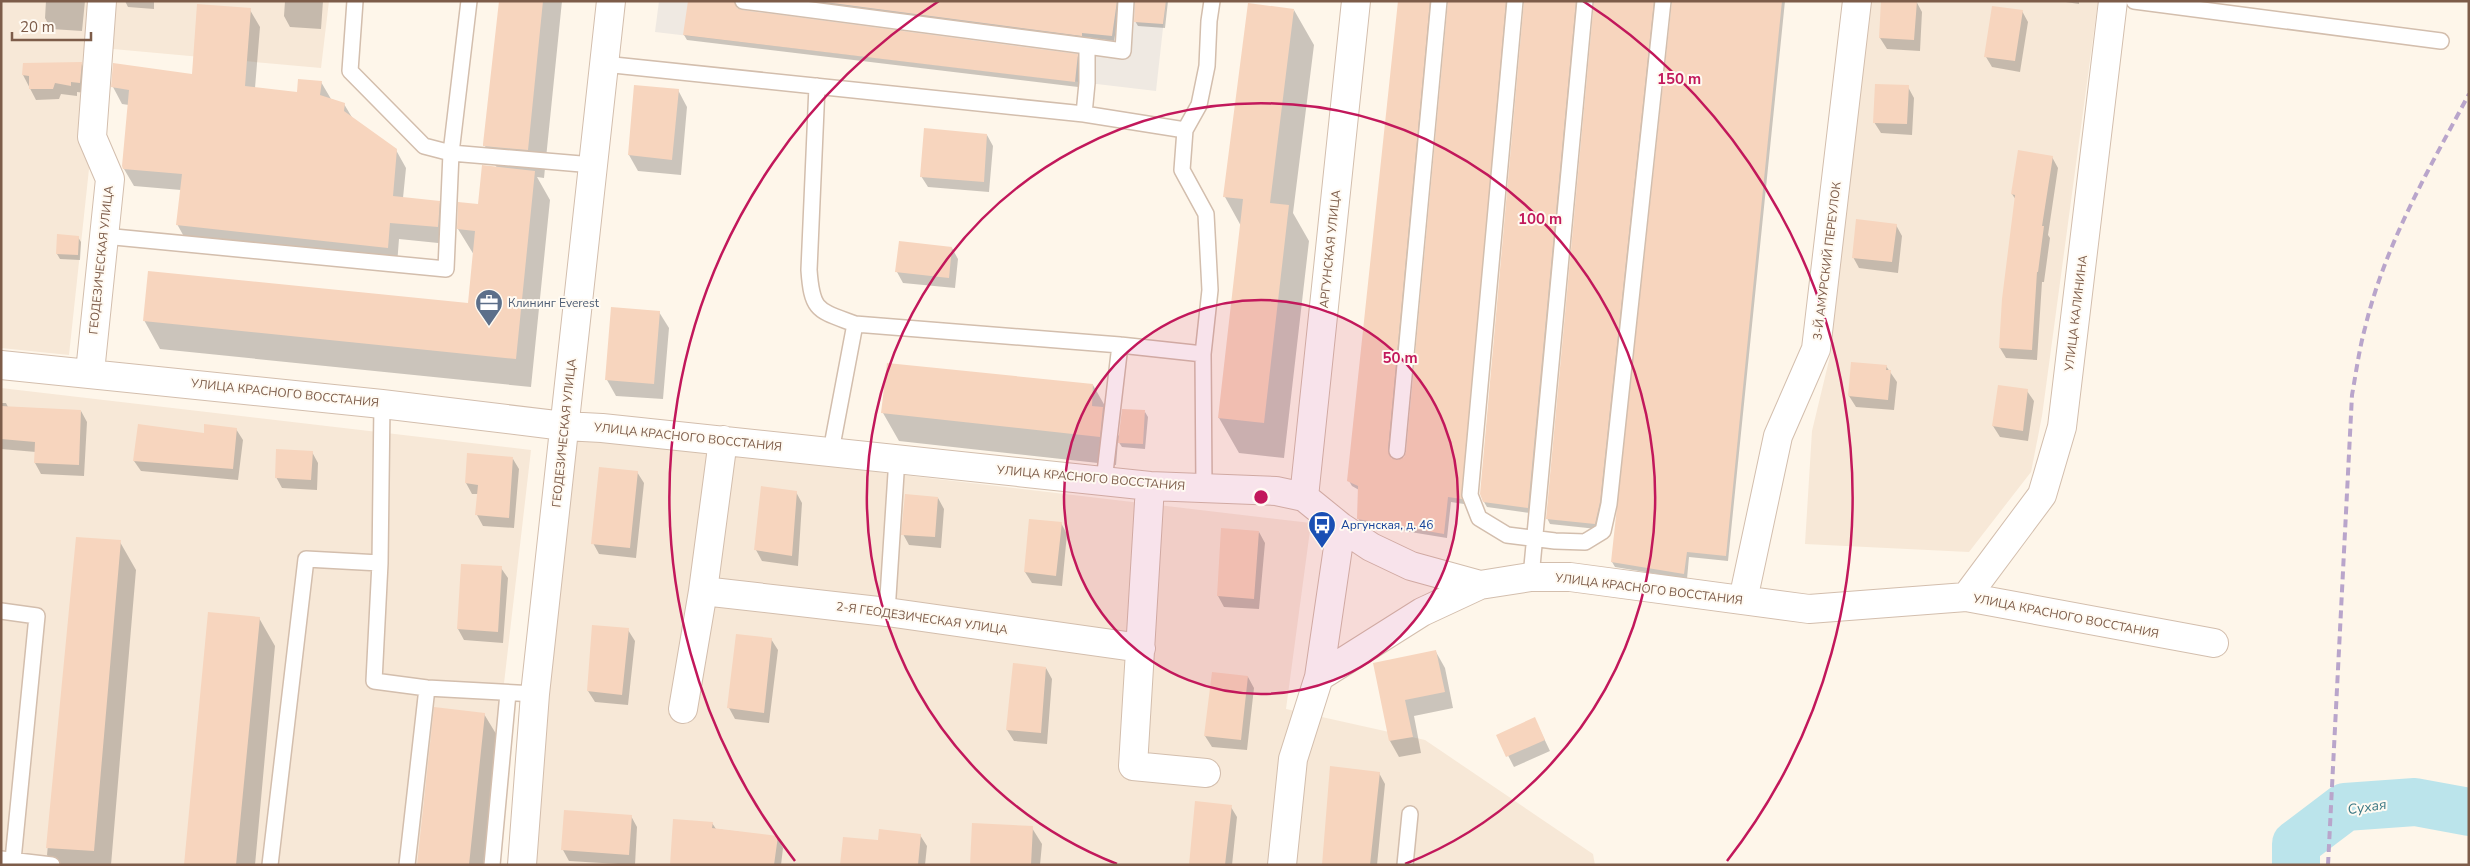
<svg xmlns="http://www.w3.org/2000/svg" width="2470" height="866" viewBox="0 0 2470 866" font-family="'Nunito Sans',sans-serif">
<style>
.residential{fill:#f7e8d7}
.industrial{fill:#efe9e2}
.shadow{fill:#0003}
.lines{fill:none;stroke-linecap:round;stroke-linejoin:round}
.river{stroke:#bbe4eb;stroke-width:48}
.building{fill:#f7d5be}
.service-casing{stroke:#d3bead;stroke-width:18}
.minor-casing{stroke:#d3bead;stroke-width:30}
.service{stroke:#fff;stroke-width:15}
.minor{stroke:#fff;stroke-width:28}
.rail{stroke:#b9a5cb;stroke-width:4;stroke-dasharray:8 5;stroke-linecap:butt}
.ring{fill:none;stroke:#c2185b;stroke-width:2.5}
.labels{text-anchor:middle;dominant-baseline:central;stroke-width:4;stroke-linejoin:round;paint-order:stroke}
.street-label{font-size:12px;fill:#7d5c49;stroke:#fffaf2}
.service-label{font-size:12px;fill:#4e5e75;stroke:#fffaf2;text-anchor:start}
.transit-label{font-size:12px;fill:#164399;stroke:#fffaf2;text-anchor:start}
.water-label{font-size:14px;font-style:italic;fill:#3a7783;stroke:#fffaf2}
.centre{fill:#c2185b;stroke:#fffaf2;stroke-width:2.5}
.ring-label{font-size:15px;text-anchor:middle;font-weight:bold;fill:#c2185b;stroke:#fffaf2;stroke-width:4;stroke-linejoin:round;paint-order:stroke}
</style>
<rect width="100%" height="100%" fill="#fef6ea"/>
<path class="residential" d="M1 1H329L321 68 102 48 69 355 1 348Z
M1861 1H2098L2042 416 2031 472 1969 552 1805 544 1812 431 1831 352Z
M1 388 531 450 483 865H1Z
M570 436 1311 523 1286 709 1425 740 1593 854 1595 865H530Z"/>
<path class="industrial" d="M659 1H1166L1156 91 655 32Z"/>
<path class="shadow" d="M46 1H85L82 31 51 29 45 18Z
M125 1H154V9L128 7Z
M285 1H323L321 29 290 27 284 16Z
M500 1H562L544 178 537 177 550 200 531 387 160 349 144 320 469 305 474 255 458 229 479 206 497 168 485 146Z
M689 1H739L736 8 741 12 1077 55 1080 61 1078 87 687 40 684 35Z
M784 1H1121L1114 41 1085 37 1084 40Z
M1136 1H1168L1165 28 1138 26 1135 21Z
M1399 1H1435L1432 5 1390 456 1391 460 1397 462 1405 458 1408 452 1449 1H1511L1508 6 1464 504 1451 502 1447 538 1361 524 1358 518 1359 490 1352 486 1349 481Z
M1525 1H1581L1530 513 1487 507 1484 502Z
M1595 1H1659L1602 508 1597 529 1550 524 1547 518Z
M1673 1H1785L1728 561 1689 557 1687 579 1615 567 1612 562Z
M1916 1 1922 12 1920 51 1887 49 1880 38Z
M2059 1H2079V4Z
M250 10 260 27 255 88 298 93 321 82 331 99 344 104 353 119 396 150 406 168 403 198 439 202 449 219 448 244 399 239 397 265 187 242 177 224 181 190 134 186 124 169 129 105 122 104 113 87 193 75Z
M1294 10 1314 45 1293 213 1309 241 1284 458 1239 453 1219 418 1241 226 1225 197Z
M2022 11 2028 22 2020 72 1992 67 1986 57Z
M81 63 87 74 86 93 77 92V96L61 94 59 99 36 100 23 75Z
M1908 87 1914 98 1912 135 1881 133 1874 122Z
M678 90 687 107 681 175 638 171 629 155Z
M987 135 993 146 989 192 928 187 921 176Z
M2052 157 2058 168 2048 235 2050 238 2044 282H2042L2037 360 2006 358 2000 348 2016 200 2012 194Z
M1896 225 1902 236 1898 273 1859 268 1853 257Z
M78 237 81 242 80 260 60 259 57 254Z
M952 248 958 259 955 288 903 283 897 272Z
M659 312 669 328 663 399 616 396 607 380Z
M1886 366 1897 382 1894 410 1856 407 1849 396Z
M1093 385 1109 413V419L1120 438 1145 412 1148 417 1145 449 1122 447 1118 441 1116 465 899 441 883 413Z
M1999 387 2027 391 2034 401 2028 441 2000 437 1993 426Z
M1 403H6L8 407 81 411 87 422 84 476 41 474 35 463 36 452 1 449Z
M236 429 243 440 238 480 141 471 134 461Z
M312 452 318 463 317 490 282 488 276 477Z
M513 459 519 469 514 528 483 526 477 515 478 494H472L466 483Z
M637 472 644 483 636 558 599 554 593 543Z
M796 492 802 503 798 566 762 561 756 550Z
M938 498 944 509 941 548 909 545 903 534Z
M1061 523 1067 534 1062 586 1032 583 1025 572Z
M1259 532 1265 543 1259 609 1224 607 1218 596Z
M77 539 120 542 136 570 111 865H53L47 855Z
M462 565 501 568 508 578 503 643 464 640 458 629Z
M259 618 275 646 255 865H185Z
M628 630 635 641 628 705 595 702 588 691Z
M737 635 771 639 778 650 769 723 735 719 729 708Z
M1436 652 1445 668 1453 708 1414 716 1421 753 1399 757 1390 741 1374 664Z
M1046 668 1052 679 1047 744 1014 741 1007 730Z
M1213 674 1248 677 1254 688 1247 750 1212 747 1205 736Z
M484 714 501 742 487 865H418Z
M1540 730 1550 751 1514 767 1498 736Z
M1379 773 1385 784 1377 865H1323Z
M1231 807 1237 817 1232 865H1190Z
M631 816 637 827 635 865 569 861 563 850Z
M712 823 716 829 777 837 783 848 781 865H672Z
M1032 828 1042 844 1040 865H971Z
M920 835 927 846 925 865H842Z"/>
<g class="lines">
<path class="river" d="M2296 865V844L2345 807 2415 802 2469 812"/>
</g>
<path class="building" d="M499 1H543L528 150 483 146V144Z
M688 1H734L737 8 742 10 1078 54 1075 82 683 35Z
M817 1H1117L1112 36 1082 33V36Z
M1135 1H1166L1163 24 1134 22Z
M1398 1H1430L1388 450 1391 458 1397 460 1404 457 1406 452 1448 1H1506L1462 499 1448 497 1444 534 1357 519 1358 486 1347 481Z
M1524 1H1576L1528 508 1483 502 1480 494Z
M1594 1H1654L1600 502 1595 524 1546 519Z
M1672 1H1782L1726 556 1687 552 1684 574 1611 562Z
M1881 1H1917L1914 40 1879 38Z
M1248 3 1294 9 1270 203 1289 205 1264 423 1218 418 1243 199 1223 197Z
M197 4 251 8 245 86 297 92 298 79 322 81 320 95 345 103 344 111 397 149 393 196 440 201 438 227 390 223 388 248 176 225 182 174 123 169 122 166 129 90 111 87 113 63 192 74Z
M1992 6 2023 10 2015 61 1984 57Z
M82 62 80 83 71 82V86L55 83 53 89H29V76L22 75 23 63Z
M1875 84 1909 85 1907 124 1873 123Z
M634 85 679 89 672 160 628 155Z
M924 128 987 134 984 182 920 177Z
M2018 150 2053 156 2042 226H2044L2038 272H2037L2032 350 1999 348 2002 299 2015 195 2011 194Z
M482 165 535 171 516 359 143 321 148 271 468 303 475 231 457 229 458 202 478 204Z
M1856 219 1897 224 1892 262 1852 258Z
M57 234 79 236 78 255 56 254Z
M899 241 952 247 949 278 895 272Z
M611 307 660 311 654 384 605 380Z
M1851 362 1887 365 1886 370H1891L1888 400 1848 396Z
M887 363 1093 384 1092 406 1103 407 1100 437 881 413Z
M1998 385 2028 389 2023 431 1992 426Z
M1 406 81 410 79 465 34 463 35 442 1 439Z
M1122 409 1145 410 1143 444 1118 443Z
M138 424 204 433V424L237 428 233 469 133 461Z
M276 449 313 451 311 480 275 478Z
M467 453 513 457 509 518 475 515 478 485 465 483Z
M599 467 638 471 630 548 591 544Z
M761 486 797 491 792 556 754 550Z
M905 494 938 497 935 537 901 535Z
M1029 519 1062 522 1056 576 1024 572Z
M1221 528 1259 531 1254 599 1217 596Z
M76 537 121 540 94 851 46 848Z
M461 564 502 566 498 632 457 629Z
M208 612 260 617 236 865H184Z
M592 625 629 628 622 695 587 691Z
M736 634 772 638 764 713 727 708Z
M1436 650 1445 692 1405 700 1413 737 1389 741 1373 663Z
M1013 663 1046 667 1041 733 1006 730Z
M1212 672 1248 676 1241 740 1204 736Z
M434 707 485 713 469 865H417Z
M1535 717 1545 740 1506 757 1496 735Z
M1330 766 1380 772 1370 865H1322Z
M1195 801 1232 805 1225 865H1189Z
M564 810 632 815 629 855 561 850Z
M673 819 713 822 712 828 778 836 774 865H670Z
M972 823 1033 826 1031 865H970Z
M879 829 921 834 918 865H840L843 837 878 840Z"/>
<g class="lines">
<defs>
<path id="service" d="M355 1 350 71 424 146 451 153 593 165
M743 1 1087 46V83L1084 114
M1515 1 1470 495 1479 518 1507 535 1555 541 1585 542 1603 531 1609 504 1663 1
M2134 1 2441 41
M1087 46 1123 51 1126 1
M604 64 1084 114 1185 130
M817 86 809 270C812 312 818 310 855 324
M104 236 446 269 451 153 469 1
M1203 354 1210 290 1206 214 1182 170 1185 130 1199 105 1207 66 1209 21 1212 1
M382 404 380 563 374 681 427 688 535 694
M831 451 855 324 1120 345 1203 354 1204 488
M1397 451 1439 1
M1104 481 1120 345
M1531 577 1585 1
M1 611 37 616 13 860
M887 612 897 458
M1 859 52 865
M270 865 306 559 380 563
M407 865 427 688
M492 865 508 693
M1405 865 1410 814"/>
<path id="minor" d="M1 365 382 404 564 426 602 428 1150 486 1276 491 1304 497 1341 527 1371 547 1411 566 1480 585 1531 577H1570L1809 609 1966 597 2214 643
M90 372 110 179 92 137 102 1
M1150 486 1133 766 1206 773
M1304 497 1356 1
M703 591 887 612 1141 648
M1966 597 2042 495 2062 427 2113 1
M1743 600 1778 436 1816 349 1857 1
M1319 677 1422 612 1480 585
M683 709 703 591 723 440
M522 865 535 694 611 1
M1282 865 1293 759 1319 677 1341 527"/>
</defs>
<use href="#service" class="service-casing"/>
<use href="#minor" class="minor-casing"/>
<use href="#service" class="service"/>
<use href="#minor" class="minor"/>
<path class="rail" d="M2328 865 2352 395C2356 373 2359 350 2365 328 2385 244 2429 169 2469 94"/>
</g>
<circle cx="1261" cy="497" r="197" fill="#c2185b" fill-opacity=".12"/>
<g class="ring">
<circle cx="1261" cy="497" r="197"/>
<path d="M1117 864A394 394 0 1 1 1405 864"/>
<path d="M795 861A591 591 0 0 1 939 1M1583 1A591 591 0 0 1 1727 861"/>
</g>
<defs>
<symbol id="office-pin" viewBox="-11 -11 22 30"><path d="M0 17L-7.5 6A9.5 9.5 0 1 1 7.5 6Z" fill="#5c6f8a" stroke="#fffaf2"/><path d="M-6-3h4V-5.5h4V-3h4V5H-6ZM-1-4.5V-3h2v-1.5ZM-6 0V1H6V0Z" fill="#fff"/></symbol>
<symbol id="bus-pin" viewBox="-11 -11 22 30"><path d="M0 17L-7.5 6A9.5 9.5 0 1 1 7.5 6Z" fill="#1a4fb4" stroke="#fffaf2"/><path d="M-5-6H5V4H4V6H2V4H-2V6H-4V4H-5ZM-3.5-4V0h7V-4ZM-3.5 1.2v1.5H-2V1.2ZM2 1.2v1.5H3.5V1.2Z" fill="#fff"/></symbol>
</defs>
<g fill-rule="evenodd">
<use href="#office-pin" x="473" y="287" width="32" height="43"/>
<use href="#bus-pin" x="1306" y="509" width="32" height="43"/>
</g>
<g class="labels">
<g class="street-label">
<text transform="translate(1330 249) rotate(-84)">АРГУНСКАЯ УЛИЦА</text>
<text transform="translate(101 260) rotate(-84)">ГЕОДЕЗИЧЕСКАЯ УЛИЦА</text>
<text transform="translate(1827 261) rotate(-83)">3-Й АМУРСКИЙ ПЕРЕУЛОК</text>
<text transform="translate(2076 313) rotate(-83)">УЛИЦА КАЛИНИНА</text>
<text transform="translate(285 393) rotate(6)">УЛИЦА КРАСНОГО ВОССТАНИЯ</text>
<text transform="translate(564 433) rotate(-84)">ГЕОДЕЗИЧЕСКАЯ УЛИЦА</text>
<text transform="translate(688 437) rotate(6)">УЛИЦА КРАСНОГО ВОССТАНИЯ</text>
<text transform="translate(1091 478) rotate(5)">УЛИЦА КРАСНОГО ВОССТАНИЯ</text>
<text transform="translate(1649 589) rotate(7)">УЛИЦА КРАСНОГО ВОССТАНИЯ</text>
<text transform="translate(2066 616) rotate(11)">УЛИЦА КРАСНОГО ВОССТАНИЯ</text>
<text transform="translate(922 618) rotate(8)">2-Я ГЕОДЕЗИЧЕСКАЯ УЛИЦА</text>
</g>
<g class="service-label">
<text x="508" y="303">Клининг Everest</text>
</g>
<g class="transit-label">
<text x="1341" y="525">Аргунская, д. 46</text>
</g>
<g class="water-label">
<text transform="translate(2367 807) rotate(-8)">Сухая</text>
</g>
</g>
<circle cx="1261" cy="497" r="8" class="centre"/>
<g class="ring-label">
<text x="1679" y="84">150 m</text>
<text x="1540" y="224">100 m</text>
<text x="1400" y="363">50 m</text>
</g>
<rect width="2470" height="866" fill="none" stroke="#7d5c49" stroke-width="5"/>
<path d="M12 32v8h79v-8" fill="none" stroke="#7d5c49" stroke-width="2.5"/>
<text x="20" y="32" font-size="15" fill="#7d5c49" stroke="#fffaf2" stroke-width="4" paint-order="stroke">20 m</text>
</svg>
